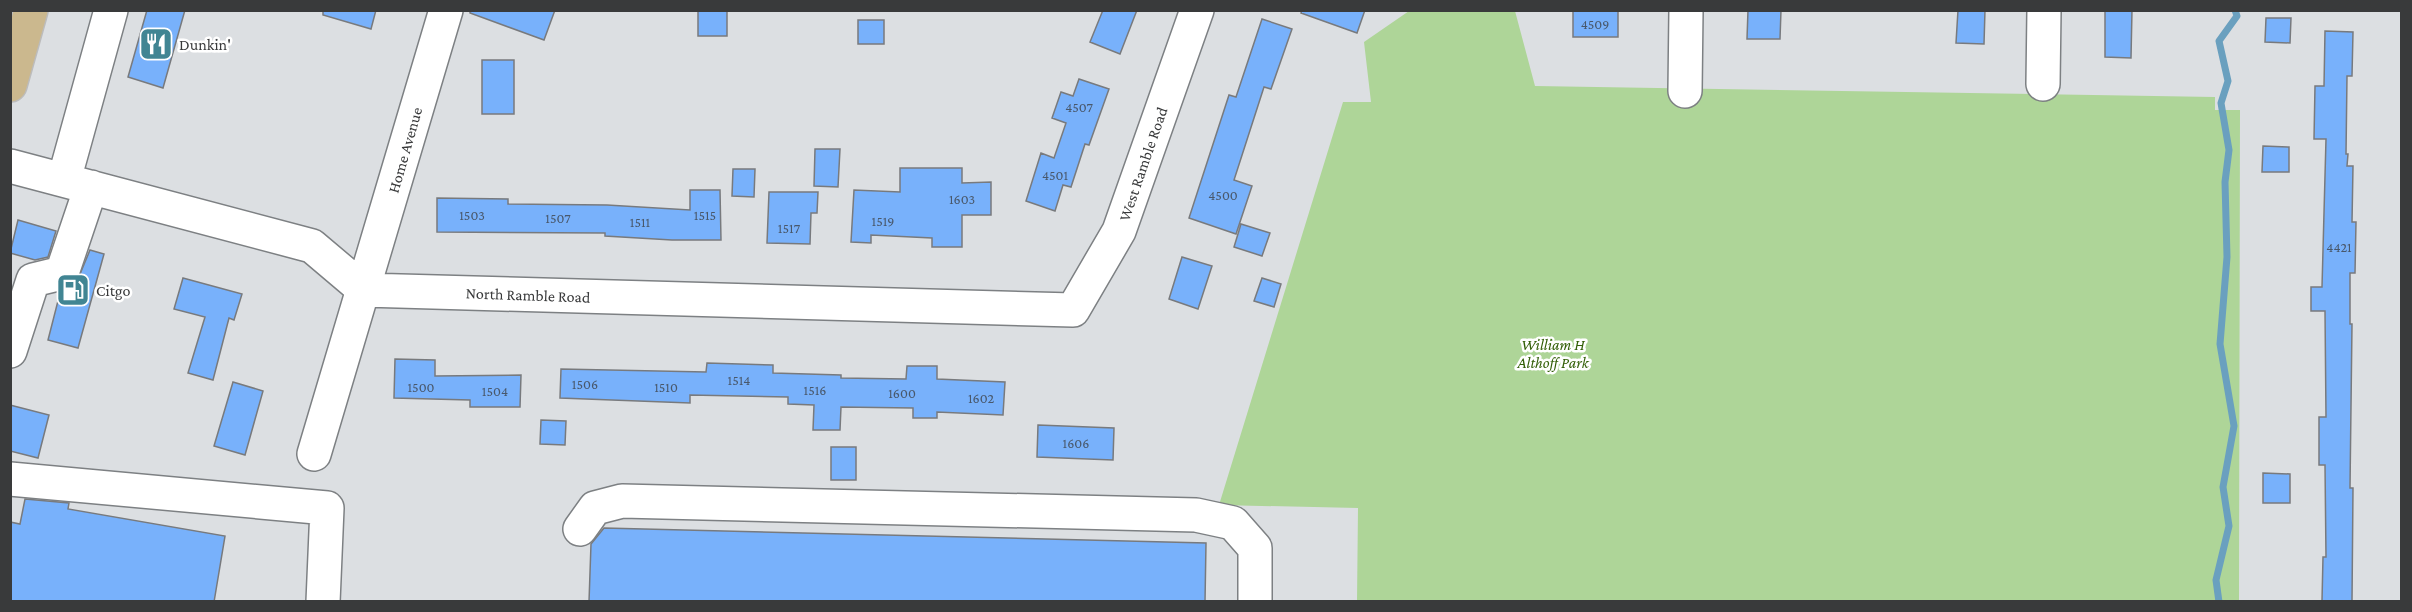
<svg xmlns="http://www.w3.org/2000/svg" width="2412" height="612" viewBox="0 0 2412 612" font-family="'Crimson Pro',serif">
<style>
.green{fill:#aed598}
.lines{fill:none;stroke-linecap:round;stroke-linejoin:round}
.stream{stroke:#6aa0bf;stroke-width:7}
.building{fill:#78b1fb;stroke:#787a7d;stroke-width:1.5}
.minor-casing{stroke:#7d8083;stroke-width:36}
.major-casing{stroke:#bcbcbc;stroke-width:36}
.minor{stroke:#fff;stroke-width:33}
.major{stroke:#cbb88e;stroke-width:33}
.labels{text-anchor:middle;dominant-baseline:central;stroke-width:5;stroke-linejoin:round;paint-order:stroke}
.number-label{font-size:14px;fill:#49586b}
.poi-label{font-size:16px;fill:#393a3b;stroke:#fff;text-anchor:start}
.street-label{font-size:16px;fill:#393a3b;stroke:#fff}
.park-label{font-size:16px;font-style:italic;fill:#325f07;stroke:#fff}
</style>
<rect width="100%" height="100%" fill="#dcdfe2"/>
<path class="green" d="M1409 11H1515L1535 86 2215 97V110H2240L2239 601H1357L1358 508 1219 505 1343 102H1371L1364 42Z"/>
<g class="lines">
<path class="stream" d="M2219 602 2216 580 2229 526 2223 487 2234 426 2220 344 2227 257 2225 182 2229 150 2221 103 2228 81 2219 41 2237 16 2235 10"/>
</g>
<path class="building" d="M147 10H185L163 88 128 77Z
M323 10H376L371 29 323 15Z
M470 10H555L544 40 470 13Z
M698 10 727 11V36H698Z
M1103 10H1137L1120 54 1090 42Z
M1302 10H1365L1357 33 1301 13Z
M1573 10H1618V37H1573Z
M1748 10H1781L1780 39H1747Z
M1958 10H1985L1984 44 1956 43Z
M2105 10H2132L2131 58 2105 57Z
M2266 18H2291L2290 43 2265 42Z
M1262 19 1292 29 1271 89 1264 87 1234 180 1252 186 1236 234 1189 218 1229 95 1236 97Z
M858 20H884V44H858Z
M2325 31 2353 32 2352 76H2347L2346 154H2348L2347 166H2353L2352 222H2356L2355 273H2350V324H2352L2350 488H2353L2352 601H2322L2323 557H2326L2325 465H2319V417H2326L2325 311H2311V287H2322L2326 139H2314L2315 86H2324Z
M482 60H514V114H482Z
M1079 79 1109 89 1089 145 1085 144 1071 187 1063 185 1055 211 1026 201 1041 153 1054 158 1066 123 1052 118 1061 92 1073 96Z
M2263 146 2289 147V172H2262Z
M815 149H840L838 187 814 186Z
M900 168H962V183L991 182V215H962V247H932V238L871 235V243L851 242 854 190 900 192Z
M733 169H755L754 197 732 196Z
M690 190H720L721 240H672L605 236V233L437 232V198L508 199V204L607 205 690 210Z
M769 192H818L817 213H811L810 244 767 243Z
M18 220 56 231 48 257 35 260 10 253Z
M1241 224 1270 233 1262 256 1234 247Z
M90 250 104 254 78 348 48 340 60 293 75 286Z
M1182 257 1212 266 1198 309 1169 299Z
M183 278 242 294 234 320 229 318 213 380 188 373 205 317 174 309Z
M1262 278 1281 284 1274 307 1254 301Z
M395 359 435 360V376L521 375 520 407H470V400L394 398Z
M707 363 773 365V373L841 375V378L906 379 907 366H937V379L1005 382 1003 415 937 412V418H913V408L841 407 840 430H813L814 405 788 404V397L690 395V403L560 398 561 369 706 372Z
M233 382 263 391 245 455 214 446Z
M10 405 49 415 38 458 10 451Z
M541 420 566 421 565 445 540 444Z
M1038 425 1114 428 1113 460 1037 457Z
M831 447H856V480H831Z
M2263 473 2290 474V503H2263Z
M25 499 69 503 68 509 225 536 214 602H10V522L20 524Z
M604 528 1206 543 1205 602H589L591 544Z"/>
<g class="lines">
<defs>
<path id="minor" d="M2043 84 2044 10
M1685 91 1686 10
M10 166 312 246 364 290 1073 310 1119 231 1197 10
M64 180 111 10
M10 351 33 280 62 273 91 187
M314 454 446 10
M10 479 327 508 323 602
M580 529 595 508 622 501 1196 515 1233 523 1255 548V602"/>
<path id="major" d="M10 85 31 10"/>
</defs>
<use href="#minor" class="minor-casing"/>
<use href="#major" class="major-casing"/>
<use href="#minor" class="minor"/>
<use href="#major" class="major"/>
</g>
<defs>
<symbol id="restaurant-square" viewBox="-11 -11 22 22"><rect x="-9" y="-9" width="18" height="18" rx="4" fill="#418593" stroke="#fff"/><path d="M-5-6h1v4h1v-4h1v4h1v-4h1v5L-1.5 .5V6h-2V.5L-5-1ZM5-6V6H3V1.5H1.5Q1.5-4 5-6Z" fill="#fff"/></symbol>
<symbol id="fuel-square" viewBox="-11 -11 22 22"><rect x="-9" y="-9" width="18" height="18" rx="4" fill="#418593" stroke="#fff"/><path d="M-5.5-6h7V0h2V4h1.3V-2.5L3-4.5l.8-.8L6-3V5H2.5V1h-1V6h-7ZM-4.2-4.7v3.2H.2V-4.7Z" fill="#fff"/></symbol>
</defs>
<g fill-rule="evenodd">
<use href="#restaurant-square" x="137" y="25" width="38" height="38"/>
<use href="#fuel-square" x="54" y="271" width="38" height="38"/>
</g>
<g class="labels">
<g class="number-label">
<text x="1595" y="24">4509</text>
<text x="1079" y="107">4507</text>
<text x="1055" y="175">4501</text>
<text x="1223" y="195">4500</text>
<text x="962" y="199">1603</text>
<text x="472" y="215">1503</text>
<text x="705" y="215">1515</text>
<text x="558" y="218">1507</text>
<text x="883" y="221">1519</text>
<text x="640" y="222">1511</text>
<text x="789" y="228">1517</text>
<text x="2339" y="247">4421</text>
<text x="739" y="380">1514</text>
<text x="585" y="384">1506</text>
<text x="421" y="387">1500</text>
<text x="666" y="387">1510</text>
<text x="815" y="390">1516</text>
<text x="495" y="391">1504</text>
<text x="902" y="393">1600</text>
<text x="981" y="398">1602</text>
<text x="1076" y="443">1606</text>
</g>
<g class="poi-label">
<text x="179" y="44">Dunkin'</text>
<text x="96" y="290">Citgo</text>
</g>
<g class="street-label">
<text transform="translate(405 150) rotate(-74)">Home Avenue</text>
<text transform="translate(1143 164) rotate(-71)">West Ramble Road</text>
<text transform="translate(528 295) rotate(2)">North Ramble Road</text>
</g>
<g class="park-label">
<text x="1553" y="344">William H<tspan x="1553" dy="18">Althoff Park</tspan></text>
</g>
</g>
<rect width="2412" height="612" fill="none" stroke="#393a3b" stroke-width="24"/>
</svg>
